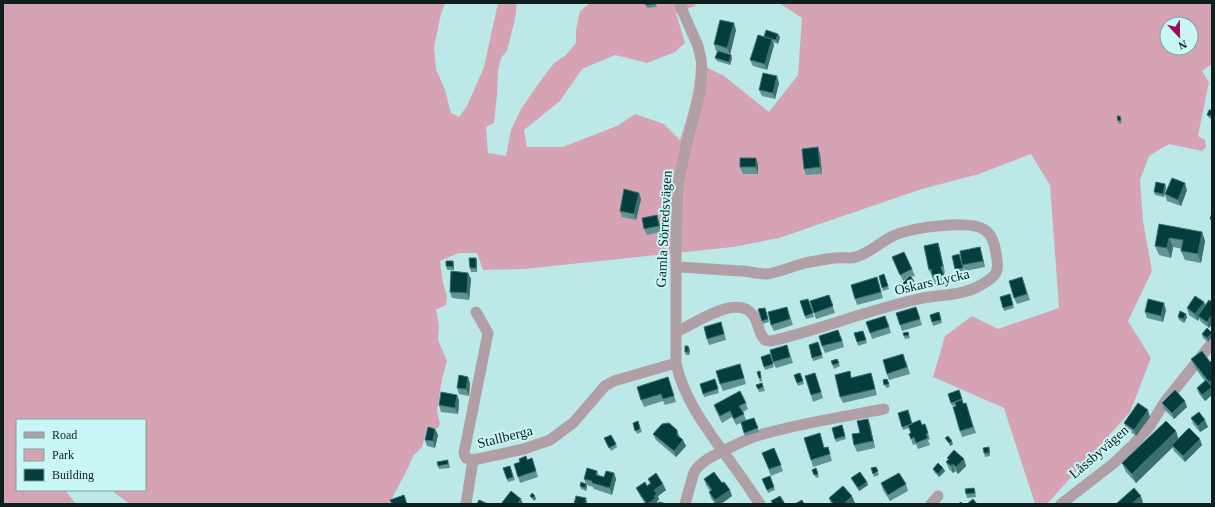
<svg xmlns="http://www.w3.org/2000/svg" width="1215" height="507" viewBox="0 0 1215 507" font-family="Georgia,serif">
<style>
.green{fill:#d6a3b5;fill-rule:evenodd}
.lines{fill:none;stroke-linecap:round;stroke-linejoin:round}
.minor{stroke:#b09fa4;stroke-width:11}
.wall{fill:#609392}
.shaded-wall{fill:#3a7170}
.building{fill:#033d3d;stroke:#3a7170}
.labels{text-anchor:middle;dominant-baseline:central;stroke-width:4;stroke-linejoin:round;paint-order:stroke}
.street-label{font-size:14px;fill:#0e1f1f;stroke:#c9f7f5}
</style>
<rect width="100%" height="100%" fill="#bce9e8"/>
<path class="green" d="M3 3H445L441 14 434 47 436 69 445 90 451 113 459 117 467 106 484 67 498 3H517L515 19 507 51 501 58 498 71 497 95 494 123 486 127 488 153 506 156 511 130 521 109 539 83 554 63 566 55 576 43V30L580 11 590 3H696L695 6 676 13 685 43 675 52 647 63 615 55 582 69 560 101 524 130 527 147H563L617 126 635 114 664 124 680 140C688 115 695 91 696 65L710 69 724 76 769 112 798 75 802 18 779 3H1212V64L1202 71 1209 82 1198 136 1205 140 1206 147 1202 151 1169 144 1149 156 1140 180 1143 221 1152 271 1128 321 1151 358 1130 412 1047 504H1035L1004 408 933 377 945 336 972 316 998 329 1059 308 1050 185 1031 154 979 174 922 189 779 238 733 247 524 269 483 270 477 253H459L440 261 443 283 447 297 446 305 436 310 439 325 438 340 447 361 442 379 437 411 440 424 438 428 427 429 422 447 413 456 408 468 389 504H130L111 490H145V420H17V431H16L17 437V490H65L76 504H3ZM1167 24H1191V48H1167Z"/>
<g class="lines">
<path class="minor" d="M679 3 698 46 701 59 702 69 700 93 686 146 678 185 676 245V363C684 401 710 433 732 464 742 477 751 491 760 504
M476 312 488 333 464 453 466 458 473 460 524 449 550 440 573 423 605 386 614 381 676 363
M676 330 682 329C699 321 738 294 753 315 759 323 758 333 765 340L771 341C819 330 865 311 914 300 936 294 961 297 981 285 997 276 1000 271 996 254 995 245 992 235 985 230 969 219 910 228 893 236 880 242 870 253 856 257 850 259 842 257 835 258 825 259 815 261 805 263 793 266 780 272 767 274 760 274 751 272 743 271 721 270 699 268 677 267
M466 504 473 460
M685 504 694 472C702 460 716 454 729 448 739 443 749 438 760 435 800 423 843 417 884 409
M931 504 938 496
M1061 504 1114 463 1133 445 1150 426 1164 403 1212 343"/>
</g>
<path class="wall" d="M656 3 657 7 647 8 646 5Z
M736 30 730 54 731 55 732 58 730 65 717 61 715 58 717 51H716L714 44Z
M764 37H780L778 44 773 42 774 45 767 70 753 66 750 60Z
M779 83 775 99 762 96 759 90Z
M1212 110V119L1209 118 1207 115Z
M1120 116 1122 123 1119 124 1118 121Z
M820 154 822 174 806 175 804 169Z
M758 164V174H743L740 167Z
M1165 184 1166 187 1164 197 1155 195 1154 192Z
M1187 190 1181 206 1167 201 1165 194Z
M639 193 641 199 636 220 622 217 620 211Z
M659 221 661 232 647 235 644 229Z
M1159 224 1202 232 1205 241 1201 263 1185 260 1181 251 1182 249 1173 247 1171 258 1159 255 1155 246Z
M938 243 940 250 945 273H944L945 282 935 284 932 276 929 270Z
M980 247 982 254 985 267 965 271 962 265Z
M892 257 912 269 915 276 911 277 915 284 907 292 903 287 902 284 907 279 903 281Z
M960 257 964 271 956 273 955 269Z
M476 258 477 261V272H471L470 268Z
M454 264V270H447L446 266Z
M468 273 471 279 469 300 452 298 450 292Z
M884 274 889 289 883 291 879 276Z
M1022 277 1030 300 1017 304 1014 298Z
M879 284 883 298 857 305 855 299Z
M1010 294 1014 308 1004 311 1000 297Z
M829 295 835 313 816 319 810 301Z
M808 299 814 317 806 319 800 301Z
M1204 302 1206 306 1212 302V324L1209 328 1201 322 1199 318 1198 321 1189 315 1187 308Z
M787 307 793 325 774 331 771 325Z
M1166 310 1163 322 1147 318 1145 312Z
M766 311 769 322 763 324 762 321Z
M939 312 942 323 933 326 930 315Z
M918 313 922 325 902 331 900 325Z
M1178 317H1187L1184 323 1179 320Z
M888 323 891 333 872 339 870 333Z
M723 328 726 340 709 345 707 339Z
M1207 328 1208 342 1203 338 1202 334Z
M863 331 867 343 858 346 854 333Z
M908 332 910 338 905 339 903 333Z
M841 336 844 347 825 353 822 346Z
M818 342 823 358 813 361 809 345Z
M787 345 793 363 776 368 773 362Z
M688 346 690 350 689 355H686L685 352Z
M770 354 774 367 765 370 761 357Z
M837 359 840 366 834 369 831 361Z
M1191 359 1210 362 1212 361V395L1205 401 1199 394 1197 388 1205 381 1195 368Z
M906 361 910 374 889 380 887 374Z
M742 370 746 384 723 391 720 384Z
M800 373 804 384 798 386 794 375Z
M871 373 877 395 843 403 840 397 852 378Z
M761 374 762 381 760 382 759 378Z
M668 377 676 402 665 405 663 401 644 407 641 400Z
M715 379 719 393 704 397 700 384Z
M817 379 823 398 813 402 811 395Z
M887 379 890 387 886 388 883 380Z
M470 383 469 396 459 394 457 388Z
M762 383 765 391 759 392 756 385Z
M959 390 964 404 966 403 976 433 962 437 960 431 956 405 952 406 948 394Z
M457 395 459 401 458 414 441 412 439 405Z
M746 403 748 409 743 412 746 420 754 418 759 432 745 436 741 423 736 425 732 417 722 423 716 411 714 405Z
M1162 403 1187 407 1174 419 1164 409Z
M898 413 912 424 922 425 925 424 930 439 928 440 930 445 918 449 916 444 913 445 909 434 911 433 909 428 903 430Z
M1150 417 1136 436 1127 429 1124 423Z
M1191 418 1208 427 1200 432 1193 424Z
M638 421 642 432 637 434 633 423Z
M870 425 875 448 857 452 854 445 860 433Z
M843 428 846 439 836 442 835 439Z
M435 429 438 435 435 448 427 446 425 440Z
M1176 431 1178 439 1202 445 1185 462 1174 451 1173 447 1136 483 1126 472 1122 463Z
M653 434 679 436 686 446 676 457 656 440Z
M604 438 616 444 617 447 611 451Z
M825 447H828L832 461 813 467 811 460Z
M989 447 990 450V456L985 457 984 453Z
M774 448 783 471 771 476 762 453Z
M532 458 538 477 520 483 514 464Z
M947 458 964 459 966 466 958 474 955 471 953 473 949 469 946 462 948 460Z
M449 463 450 468 439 469 438 466Z
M510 466 515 480 508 482 503 468Z
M876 467 879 475 874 477 871 468Z
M816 468 819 477 816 478 812 470Z
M943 468 945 471 939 477 934 472 933 469Z
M597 471 599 476 604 477 614 473 616 479 612 495 594 489 593 487 587 485V487L586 491 581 489 580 486 586 484 584 479Z
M770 476 775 490 768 493 762 479Z
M851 478 867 482 868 485 859 491 853 481Z
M648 479 666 490 658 496 659 500 657 501 658 504H645L639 494 636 488 647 486 650 484Z
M704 479 722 483 732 496 721 504H715L711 498 709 492 710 491 706 485Z
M881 483 906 484 908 491 890 501 883 490Z
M974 488 975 491 976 497 967 498 966 494Z
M829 498 855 503 853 504H831Z"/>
<path class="shaded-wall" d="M734 23 736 30 730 55 727 48Z
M778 34 780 37 778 44 776 40Z
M772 39 774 45 767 70 765 64Z
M731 55 732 58 730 65 729 62Z
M777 76 779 83 775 99 773 93Z
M818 147 820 154 822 174 820 167Z
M756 158 758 164V174L756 167Z
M1185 183 1187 190 1181 206 1178 200Z
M1165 184 1166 187 1164 197 1163 194Z
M639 193 641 199 636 220 634 214Z
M657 215 659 221 661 232 659 226Z
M1202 232 1205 241 1201 263 1198 254Z
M1169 238 1173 247 1171 258 1167 248Z
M938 243 940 250 945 273 943 266Z
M980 247 982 254 985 267 983 261Z
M476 258 477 261V272L476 268Z
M453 261 454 264V270L453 267Z
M941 267 944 273 945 282 943 275Z
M468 273 471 279 469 300 467 293Z
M914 281 915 284 907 292 906 289Z
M1204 302 1206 308 1198 316 1199 318 1198 321 1195 314Z
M1164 303 1166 310 1163 322 1161 316Z
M1186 314 1187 317 1184 323 1183 319Z
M1212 315V324L1209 328 1207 322Z
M1212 333V337L1208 342 1207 338Z
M688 346 690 350 689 355 688 352Z
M468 377 470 383 469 396 466 389Z
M1212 380V395L1205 401 1202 395 1211 388 1209 382Z
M457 395 459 401 458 414 455 408Z
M1185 401 1187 407 1174 419 1172 413Z
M1148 410 1150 417 1136 436 1134 430Z
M868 419 870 425 875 448 873 441Z
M1205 420 1208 427 1200 432 1198 426Z
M435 429 438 435 435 448 433 441Z
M677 430 679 436V441L677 435Z
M1176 431 1179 441 1172 445 1173 447 1136 483 1132 474Z
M1200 439 1202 445 1185 462 1183 456Z
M683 440 686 446 676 457 674 451Z
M952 441 953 444 950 446 949 443Z
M964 459 966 466 958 474 956 467Z
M952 464 955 471 953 473 951 466Z
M943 468 945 471 939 477 938 474Z
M614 473 616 479 612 495 610 488Z
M867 482 868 485 859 491 858 488Z
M586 484 587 487 586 491 585 488Z
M663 484 666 490 658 496 659 500 657 501 658 504H647L654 490Z
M730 490 732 496 721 504H716L715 500Z
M535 496 536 499 534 501 532 498Z
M852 496 855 503 853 504H844Z
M1141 496 1143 502 1141 504H1132Z
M586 498 587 502V504H585Z
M521 499 523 504H517Z"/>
<path class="building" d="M645 3H656V4L646 5Z
M720 20 734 23 727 48 714 44Z
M766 30 778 34 776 40 764 37Z
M758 35 772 39 765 64 750 60Z
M718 51 731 55 729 62 715 58Z
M763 73 777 76 773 93 759 90Z
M1209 110H1212V116L1207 115Z
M1117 116H1120L1121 120 1118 121Z
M818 147 820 167 804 169 802 149Z
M740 158H756V167H740Z
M1172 178 1185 183 1178 200 1165 194Z
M1156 182 1165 184 1163 194 1154 192Z
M624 189 639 193 634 214 620 211Z
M1212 213V220L1210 219Z
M657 215 659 226 644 229 642 218Z
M1159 224 1202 232 1198 254 1181 251 1183 240 1169 238 1167 248 1155 246Z
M938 243 943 266 941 267 943 275 933 278 931 269 929 270 924 246Z
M980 247 983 261 962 265 960 251Z
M904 252 912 269 900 275 892 257Z
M959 254 963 268 955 269 952 256Z
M469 258H476V268H470Z
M446 261H453V267L446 266Z
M451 271 468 273 467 293 450 292Z
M884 274 888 286 882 288 879 276Z
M910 276 914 281 906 289 902 284Z
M877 277 881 292 855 299 851 285Z
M1022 277 1027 294 1014 298 1009 281Z
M1010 294 1013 305 1003 308 1000 297Z
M829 295 833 306 814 313 810 301Z
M1195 296 1204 302 1195 314 1187 308Z
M808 299 813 313 805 316 800 301Z
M1148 299 1164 303 1161 316 1145 312Z
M1209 300 1212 302V315L1207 322 1198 316Z
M787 307 790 319 771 325 768 312Z
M916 307 920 319 900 325 896 313Z
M765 308 768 319 762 321 758 309Z
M1180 311 1186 314 1183 319 1178 317Z
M939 312 941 320 932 322 930 315Z
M885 316 889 327 870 333 866 322Z
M721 322 724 334 707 339 704 327Z
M1207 328 1212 333 1207 338 1202 334Z
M838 330 842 341 822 346 819 336Z
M863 331 866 340 857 342 854 333Z
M908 332 909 335 904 336 903 333Z
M818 342 822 355 812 358 809 345Z
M787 345 790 357 773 362 770 350Z
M685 346H688V352H685Z
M1202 351 1210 362 1212 361V380L1209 382 1191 359Z
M770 354 773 364 764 367 761 357Z
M903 354 907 367 887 374 883 360Z
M837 359 839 363 833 365 831 361Z
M740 364 744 378 720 384 716 371Z
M760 371 761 378H759L757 372Z
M850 371 851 378 871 373 875 389 840 397 835 375Z
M800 373 803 381 797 383 794 375Z
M815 373 821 392 811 395 805 376Z
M459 375 468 377 466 389 457 388Z
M668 377 674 396 663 399 661 394 641 400 637 387Z
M715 379 718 389 703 394 700 384Z
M887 379 889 384 884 385 883 380Z
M1206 380 1212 387 1202 395 1197 388Z
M762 383 763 387 758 389 756 385Z
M959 390 962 399 951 403 948 394Z
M1175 390 1185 401 1172 413 1162 403Z
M740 391 746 403 739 406 744 414 734 419 730 411 720 416 714 405Z
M441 392 457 395 455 408 439 405Z
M962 400 963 404 966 403 973 427 960 431 953 407 956 406 955 402Z
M1138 403 1148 410 1134 430 1124 423Z
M908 410 912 424 902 427 898 413Z
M1199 412 1205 420 1198 426 1191 418Z
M754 418 758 428 744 433 741 422Z
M868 419 873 441 854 445 852 434 860 433 857 421Z
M920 420 922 425 925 424 928 433 926 434 928 438 916 443 914 437 911 439 909 434 911 433 908 425Z
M638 421 640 429 635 431 633 423Z
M1166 421 1176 431 1132 474 1122 463Z
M669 423 677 430V435L683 440 674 451 653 434 662 424Z
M842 425 845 436 835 439 832 428Z
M428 427 435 429 433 441 425 440Z
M1189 428 1200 439 1183 456 1172 445Z
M820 433 824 448 828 447 830 454 811 460 804 438Z
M611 435 616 444 609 448 604 438Z
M948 436 952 441 949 443 945 438Z
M989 447V453H984L983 448Z
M774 448 781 465 769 469 762 453Z
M954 450 964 459 956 467 952 464 951 466 946 462 949 459 947 458Z
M526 456 527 460 532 458 536 471 518 477 514 464 520 462 519 459Z
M448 460V464L438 466 437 462Z
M938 463 943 468 938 474 933 469Z
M510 466 513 477 507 479 503 468Z
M876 467 878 471 873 474 871 468Z
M587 468 597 471 596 475 604 477 606 471 614 473 610 488 592 483V481L584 479Z
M816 468 818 474 814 475 812 470Z
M714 472 722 483 724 482 730 490 715 500 709 492 712 490 704 479Z
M860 472 867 482 858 488 851 478Z
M656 473 663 484 654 490 657 494 654 496 656 498 647 504 636 488 645 482 647 486 651 483 648 479Z
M899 473 906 484 888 495 881 483Z
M770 476 774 487 767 490 762 479Z
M581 482 586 484 585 488 580 486Z
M843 486 852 496 844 504H834L829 498Z
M974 488 975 493 966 494 965 489Z
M1134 488 1141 496 1132 504H1116Z
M511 491 521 499 517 504H501Z
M532 493 535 496 532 498 530 496Z
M404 495 407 504H392L390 500Z
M576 496 586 498 585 504H574Z
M780 496 785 504H773L771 501Z
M973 499 977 504H967Z
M479 500 488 504H477Z
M802 500 804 504H795Z
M659 502 667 504H659Z
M961 502 963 504H958Z"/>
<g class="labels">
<g class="street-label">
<text transform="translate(664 229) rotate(-87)">Gamla Sörredsvägen</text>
<text transform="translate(932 282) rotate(-13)">Oskars Lycka</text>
<text transform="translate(505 437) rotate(-14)">Stallberga</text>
<text transform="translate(1099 452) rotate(-41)">Låssbyvägen</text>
</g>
</g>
<rect width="1215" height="507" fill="none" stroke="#0e1f1f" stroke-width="8"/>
<rect x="16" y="419" width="130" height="72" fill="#c9f7f5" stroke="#7ea19f"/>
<rect x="24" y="432" width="20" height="6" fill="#b09fa4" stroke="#7ea19f"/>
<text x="52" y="439" font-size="12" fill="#0e1f1f">Road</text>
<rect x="24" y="449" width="20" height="12" fill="#d6a3b5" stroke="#7ea19f"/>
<text x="52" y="459" font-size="12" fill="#0e1f1f">Park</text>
<rect x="24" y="469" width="20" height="12" fill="#033d3d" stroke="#7ea19f"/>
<text x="52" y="479" font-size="12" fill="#0e1f1f">Building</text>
<g transform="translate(1179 36) rotate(158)"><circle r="19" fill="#c9f7f5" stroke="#7ea19f"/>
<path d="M0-3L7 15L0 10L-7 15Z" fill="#9b0b5a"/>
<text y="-6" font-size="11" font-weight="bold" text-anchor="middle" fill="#0e1f1f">N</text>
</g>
</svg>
